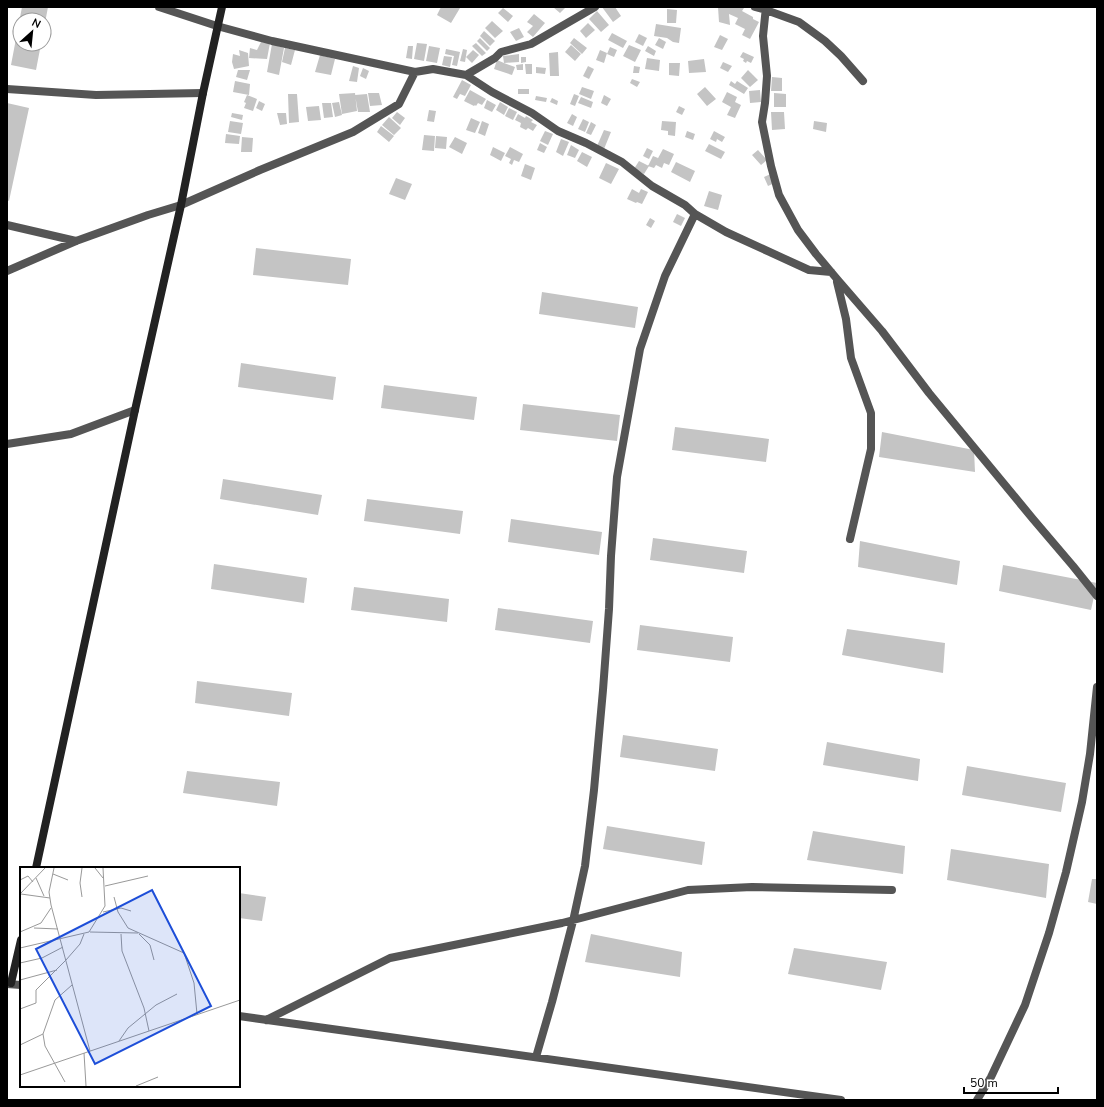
<svg xmlns="http://www.w3.org/2000/svg" width="1104" height="1107" viewBox="0 0 1104 1107" font-family="'Nunito Sans',sans-serif">
<style>
.building{fill:#c4c4c4}
.lines{fill:none;stroke-linecap:round;stroke-linejoin:round}
.minor{stroke:#555;stroke-width:8}
.secondary{stroke:#222;stroke-width:8}
.inset-road{fill:none;stroke:#999;stroke-width:1}
.view{fill:#1d4ed8;fill-opacity:0.15;stroke:#1d4ed8;stroke-width:2}
.inset-edge{fill:none;stroke:#000;stroke-width:2}
</style>
<rect width="100%" height="100%" fill="#fff"/>
<path class="building" d="M22 7H48L45 23 44 20H20V44H41L36 70 11 65Z
M441 7H457L460 8 451 23 437 15Z
M553 7H566L560 13Z
M602 7H615L621 16 613 22Z
M718 7H743L744 8 742 11 753 17V19L759 22 750 39 742 35 745 29 735 24 738 18 729 14 730 25 719 22Z
M503 8 513 16 508 22 498 13Z
M667 9 677 10 676 23H667Z
M597 11 609 25 601 32 589 19Z
M534 14 545 23 533 37 527 32 533 26 527 22Z
M492 21 503 31 495 38 485 28Z
M588 23 595 30 586 38 580 31Z
M656 24 681 28 679 43 673 42 667 38 654 36Z
M519 28 524 37 516 41 510 32Z
M484 31 495 41 490 46 480 36Z
M612 33 627 41 623 48 608 40Z
M639 34 647 38 643 46 635 42Z
M720 35 728 39 722 50 714 47Z
M480 38 490 48 487 51 477 41Z
M574 38 587 48 582 54 570 43Z
M659 38 666 42 663 49 655 45Z
M261 42 270 43 267 59 249 58 250 48 257 50Z
M417 43 427 44 424 61 414 59Z
M476 43 486 53 482 56 472 46Z
M272 44 284 48 279 75 267 72Z
M571 45 581 54 575 61 565 52Z
M629 45 641 50 635 62 623 56Z
M408 46H413L412 59 406 58Z
M429 46 440 48 437 63 426 61Z
M648 46 656 51 654 56 645 51Z
M610 47 617 50 614 57 607 54Z
M285 48 295 50 291 65 282 62Z
M446 49 460 52 457 66 452 65 454 56 445 54Z
M463 49 467 50 465 62 460 61Z
M239 50 248 53 249 66 234 69 232 62 233 54 240 56Z
M473 50 479 55 472 63 466 57Z
M600 50 607 53 604 63 596 60Z
M558 52 559 76H550L549 53Z
M743 52 754 57 751 63 747 61 746 63 743 61 744 59 740 57Z
M519 54V62L504 63 515 67 512 75 494 69 497 60 504 63 503 56Z
M320 55 335 59 331 75 315 72Z
M444 56 452 57 450 67 442 65Z
M521 57H526V62L521 63Z
M647 58 660 60 659 71 645 69Z
M704 59 706 72 689 73 688 61Z
M723 62 732 66 728 72 720 68Z
M669 63H680L679 76 669 75Z
M523 64V70H517L516 65Z
M525 64H532V74H526Z
M353 66 359 68 357 82 349 81Z
M588 66 594 69 589 79 583 76Z
M634 66 640 67 639 73H633Z
M536 67 546 68 545 74 536 73Z
M363 68 369 71 366 79 360 76Z
M238 70H250L247 80 236 77Z
M748 70 758 80 750 87 741 78Z
M772 77 782 78V91H771Z
M632 79 640 82 637 87 630 83Z
M462 80 471 85 465 96 460 94 457 99 453 97Z
M235 81 250 84 249 95 233 92Z
M731 81 735 84 737 81 748 88 744 94 729 85Z
M582 87 594 91 591 99 579 94Z
M705 87 716 99 707 106 697 94Z
M518 89H529V94H518Z
M470 90 486 99 482 105 478 103 476 106 475 105 474 106 464 101Z
M760 90 761 102 750 103 749 91Z
M727 92 737 97 735 102 741 105 735 118 727 115 731 107 722 102Z
M355 93 357 111 342 114 339 94Z
M368 93H379L382 105 370 106Z
M774 93 786 94V107H774Z
M288 94H297L299 122 289 123Z
M367 94 370 112H358L355 95Z
M574 94 579 96 575 106 570 104Z
M247 95 257 99 253 111 244 108 246 103 244 102Z
M604 95 611 99 607 106 601 103Z
M536 96 547 98 546 102 535 100Z
M581 97 593 102 591 108 578 103Z
M552 98 558 101 557 105 550 102Z
M487 100 496 105 492 112 484 108Z
M259 101 265 104 262 111 256 108Z
M339 102 342 115 335 117 332 103Z
M500 102 508 107 504 115 496 110Z
M7 103 29 108 9 201 7 200Z
M322 103H331L333 117 324 118Z
M319 106 321 120 308 121 306 107Z
M679 106 685 109 682 115 676 112Z
M509 108 517 112 513 120 505 116Z
M429 110 436 111 434 122 427 121Z
M397 112 405 118 400 125 392 118Z
M771 112H784L785 129 772 130Z
M232 113 243 115 242 120 231 117Z
M277 113H286L287 124 280 125Z
M518 114 525 118 526 116 533 120 531 122 537 125 533 131 528 128 526 130 520 127 521 123 515 120Z
M572 114 577 117 573 126 567 123Z
M389 117 401 128 394 135 382 125Z
M471 118 480 122 475 133 466 130Z
M583 119 589 122 585 132 578 129Z
M230 121 243 123 241 134 228 132Z
M482 121 489 124 485 136 478 133Z
M662 121 676 122 675 136 668 135V131L661 130Z
M814 121 827 123 826 132 813 129Z
M591 122 596 125 591 135 586 133Z
M381 126 394 136 389 142 377 132Z
M604 130 611 132 604 149 597 146Z
M545 131 553 134 548 145 540 141Z
M687 131 695 134 693 140 685 137Z
M714 131 725 137 722 142 717 139 716 142 710 139Z
M226 134 240 136 239 144 225 143Z
M424 135 435 136 434 151 422 150Z
M436 136 447 137 446 149 435 148Z
M242 137 253 138 252 152H241Z
M455 137 467 143 462 154 449 147Z
M561 139 569 142 563 156 556 152Z
M540 143 547 147 544 153 537 150Z
M709 144 725 152 721 159 705 151Z
M571 145 579 150 575 158 567 155Z
M493 147 505 153 501 161 490 155Z
M510 147 523 154 519 162 514 160 512 165 509 163 511 159 505 156Z
M647 148 653 151 649 159 643 156Z
M663 149 674 154 669 165 664 163 662 168 656 165 654 168 648 166 653 156 658 158 657 160Z
M758 150 767 160 761 165 752 155Z
M582 152 592 157 587 167 577 161Z
M639 161 649 166 644 174 634 169Z
M676 162 695 171 690 182 671 172Z
M606 163 619 169 611 184 599 178Z
M525 164 535 168 531 180 521 176Z
M775 172 779 181 768 186 764 177Z
M396 178 412 184 405 200 389 194Z
M632 189 639 193 641 189 648 192 642 204 637 202 636 203 627 199Z
M709 191 722 195 718 210 704 206Z
M677 214 685 218 681 226 673 222Z
M650 218 655 221 651 228 646 225Z
M256 248 351 259 348 285 253 275Z
M542 292 638 307 635 328 539 314Z
M241 363 336 377 333 400 238 387Z
M384 385 477 397 474 420 381 408Z
M523 404 620 415 617 441 520 430Z
M675 427 769 439 766 462 672 450Z
M882 432 974 450 975 472 879 457Z
M223 479 322 495 318 515 220 499Z
M367 499 463 511 460 534 364 521Z
M511 519 602 532 599 555 508 542Z
M653 538 747 551 744 573 650 560Z
M860 541 960 561 957 585 858 567Z
M214 564 307 578 304 603 211 589Z
M1003 565 1097 583 1091 610 999 591Z
M354 587 449 599 447 622 351 610Z
M498 608 593 621 590 643 495 630Z
M640 625 733 637 730 662 637 650Z
M847 629 945 643 943 673 842 655Z
M197 681 292 693 289 716 195 703Z
M623 735 718 749 715 771 620 757Z
M827 742 920 759 918 781 823 765Z
M967 766 1066 783 1061 812 962 795Z
M187 771 280 782 277 806 183 793Z
M607 826 705 842 702 865 603 849Z
M813 831 905 846 903 874 807 860Z
M951 849 1049 864 1046 898 947 880Z
M1092 879H1097V904L1088 902Z
M239 893 266 897 262 921 239 918Z
M591 934 682 952 680 977 585 962Z
M794 948 887 962 881 990 788 974Z"/>
<g class="lines">
<path class="minor" d="M159 7 217 26 272 41 415 72 433 69 466 75 495 58 501 52 531 44 595 7
M755 7 766 10 799 22 825 41 841 56 863 81
M766 7 763 36 767 76 765 103 762 122 771 166 779 195 798 230 816 254 837 279 882 331 929 393 1033 519 1073 566 1097 596
M466 75 492 92 532 113 558 131 586 143 622 162 652 186 685 205 695 214 726 232 809 270 831 272
M7 89 96 95 203 93
M7 225 76 241
M7 271 76 241 148 215 181 205 260 170 353 132 399 104 415 72
M837 282 846 319 851 358 871 413V449L850 539
M7 444 71 434 135 410
M7 984 21 985
M239 1016 841 1100
M266 1020 390 958 562 923 688 890 752 887 892 890
M536 1057 552 1002 573 921 585 866 594 790 603 690 609 609 611 556 617 477 640 349 665 276 695 214
M977 1100 991 1077 1025 1005 1049 933 1066 872 1082 802 1090 754 1097 687"/>
<path class="secondary" d="M36 868 135 410 181 205 203 93 222 7
M11 983 21 940"/>
</g>
<g transform="translate(20 867)">
<rect width="220" height="220" fill="#fff"/>
<path class="inset-road" d="M34 1 29 25 31 38 70 184M75 1 83 11M33 7 48 13M16 11 24 29M0 13 8 9 13 15M85 19 128 9M0 27 25 1M1 27 30 31M62 30 60 16 62 1M94 30 98 45 108 61 164 86 174 116 177 147M83 45 101 41 111 44M14 61 38 62M0 65 21 56 31 41M70 65 118 66M101 67 102 84 124 141 129 164M119 67 130 78 134 93M0 81 69 65 85 39 83 1M0 96 22 91 43 80M0 113 37 103M0 142 16 136V123L46 93 60 77 64 67M99 174 108 161 136 138 157 127M0 178 23 167M64 186 66 219M0 208 220 133M45 215 25 179 23 167 35 133 52 118M116 219 138 210"/>
<path class="view" d="M132 23 191 139 75 197 16 82Z"/>
<rect width="220" height="220" class="inset-edge"/>
</g>
<rect width="1104" height="1107" fill="none" stroke="#000000" stroke-width="16"/>
<g transform="translate(32 32) rotate(27)"><circle r="19" fill="#ffffff" stroke="#999999"/>
<path d="M0-3L7 15L0 10L-7 15Z" fill="#000000"/>
<text y="-6" font-size="11" font-weight="bold" text-anchor="middle" fill="#000000">N</text>
</g>
<path d="M964 1087v6h94v-6" fill="none" stroke="#000000" stroke-width="2"/>
<text x="970" y="1087" font-size="12" fill="#000000" stroke="#ffffff" stroke-width="3" paint-order="stroke">50 m</text>
</svg>
